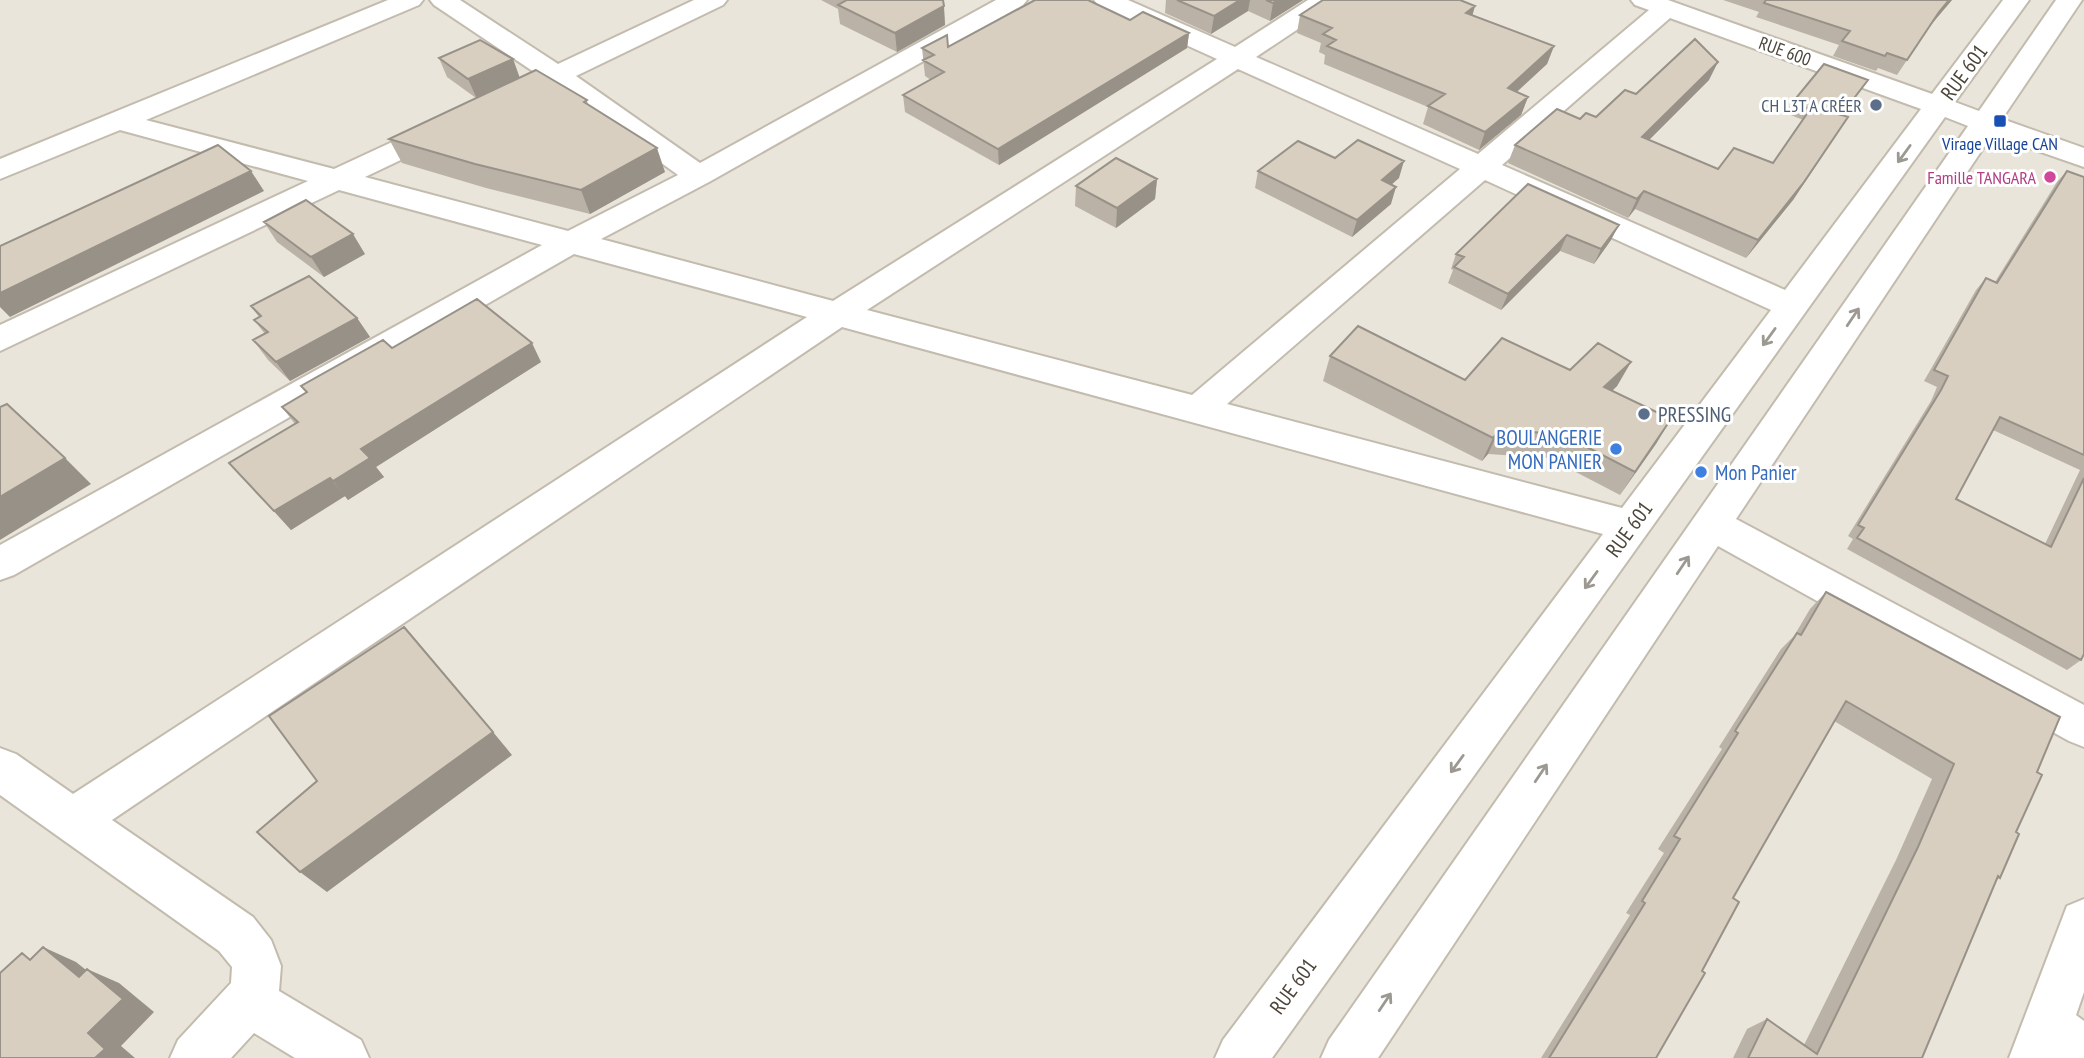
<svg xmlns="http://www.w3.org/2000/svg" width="2084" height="1058" viewBox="0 0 2084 1058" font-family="'PT Sans Narrow',sans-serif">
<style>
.residential{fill:#eae5da}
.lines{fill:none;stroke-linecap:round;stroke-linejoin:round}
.minor-casing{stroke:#c2bbae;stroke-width:4}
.minor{fill:#fff;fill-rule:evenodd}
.wall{fill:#bab2a6;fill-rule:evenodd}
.shaded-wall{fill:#979187}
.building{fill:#d8cfc1;stroke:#979187;stroke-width:2}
.oneway{stroke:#9c9892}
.service-dot{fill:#5c6f8a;stroke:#fff;stroke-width:2.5}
.transit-dot{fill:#1a4fb4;stroke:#fff;stroke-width:2.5}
.hotel-dot{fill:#d1479c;stroke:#fff;stroke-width:2.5}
.shop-dot{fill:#3f7fe0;stroke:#fff;stroke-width:2.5}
.labels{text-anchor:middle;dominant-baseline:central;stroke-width:6;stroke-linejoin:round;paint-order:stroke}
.far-street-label{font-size:18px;fill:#4b4439;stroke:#fff}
.far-service-label{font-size:18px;fill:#4e5e75;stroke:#fff;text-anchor:end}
.far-transit-label{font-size:18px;fill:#164399;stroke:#fff}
.far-hotel-label{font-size:18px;fill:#b23c85;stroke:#fff;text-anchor:end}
.street-label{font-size:21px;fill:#4b4439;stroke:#fff}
.service-label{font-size:21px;fill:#4e5e75;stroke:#fff;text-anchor:start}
.shop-label{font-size:21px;fill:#366cbe;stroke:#fff;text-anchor:end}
</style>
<rect width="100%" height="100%" fill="#f6f3ec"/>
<path class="residential" d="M0 0H2084V1058H0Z"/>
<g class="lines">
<defs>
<path id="minor" d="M388 0H423L419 5 146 120 334 169 431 124 441 121 451 124 455 130 451 136 365 177 568 231 678 175 555 86C536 95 513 112 492 107L488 101 492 95 537 74 434 5 430 0H460L558 64 694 0H727L723 5 576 76 700 163 996 0H1027L1023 5 709 182 601 239 833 301 1217 59 1098 5 1094 0H1128L1235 47 1308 0H1338L1334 5 1256 57 1478 154 1649 10 1635 5 1631 0H1668L1932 94 2003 0H2029L1955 102 1979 111 2056 0H2082L2002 119 2084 148V167L1992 135 1736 519 2084 705V747L2069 741 1718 546 1378 1058H1321L1329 1040 1968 126 1945 117 1272 1058H1215L1223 1040 1603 534 842 327 112 820 253 917 271 940 281 966 279 991 361 1040 369 1058H295L254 1033 231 1058H170L178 1040 231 983 232 967 219 951 0 795V748L16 754 73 794 807 317 574 254 14 575 0 580V545L542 245 339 190 0 351V325L308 181 120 130 0 179V159ZM1670 18 1921 109 1785 290 1502 165ZM1238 69 1460 169 1192 395 867 310ZM1485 180 1771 310 1622 508 1227 404Z
M2084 899V992L2076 1015 2084 1021V1058H2009L2067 906Z"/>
</defs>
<use href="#minor" class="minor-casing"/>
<use href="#minor" class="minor"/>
</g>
<path class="wall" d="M821 0H943L945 25 897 52 840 24 838 9Z
M1166 0H1303L1270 21 1248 11 1211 34 1165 13Z
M1723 0H1952L1929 27 1897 75 1878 68 1876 71 1833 56 1839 45 1756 17 1759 12Z
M1300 15H1472L1554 46 1547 64 1517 92 1528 97 1521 115 1479 150 1423 124 1428 107 1324 64 1325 55 1319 52 1321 43 1297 33Z
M1130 20 1189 33 1187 48 999 165 905 112 903 95 931 80 925 76 922 48 948 47Z
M439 58 513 59 520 78 587 100 588 105 665 172 590 214 486 188 402 163 389 139 476 98 447 77Z
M1709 80 1649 140 1718 169 1773 163 1803 120 1786 113 1792 103 1868 80 1842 115 1836 136 1793 200 1746 258 1635 209 1628 218 1508 163 1515 145 1580 119 1596 117 1636 94Z
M1335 158 1399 178 1391 185V204L1352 237 1255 188 1258 171Z
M2067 171 2084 177V654L2081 660 2067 670 1847 549 1853 539 1848 536 1931 401 1937 387 1924 381 1976 290 1986 278 1995 282 2057 182ZM1993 430 2080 470 2045 544 1956 499Z
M1157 179 1155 199 1116 228 1075 206 1076 186Z
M1528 184 1611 240 1594 264 1560 251 1501 310 1448 283 1453 270 1451 269 1456 254Z
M264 222 365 254 324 277 277 242Z
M251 306 357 318 370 337 290 381 268 360 253 340 265 334 254 320 259 317Z
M392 348 541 362 376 467 384 477 348 500 345 496 291 530 229 463 295 424 282 407 306 393 301 386Z
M1330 356 1465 380 1570 370 1631 362 1617 386 1612 391 1671 419 1620 495 1549 458 1488 454 1482 461 1323 381Z
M1826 592 2037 772 2000 878 1996 880 1922 1058H1733L1747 1029 1767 1019 1804 1045 1896 860 1932 779 1834 721 1733 898 1702 971 1656 1058H1541L1630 915 1626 913 1664 853 1658 849 1722 749 1719 747 1781 649 1794 636 1810 609Z"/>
<path class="shaded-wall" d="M1240 0H1250L1248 11 1211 34 1214 16Z
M1279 0H1303L1270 21 1273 3Z
M1949 0H1952L1929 27 1897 75 1939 12Z
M944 6 945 25 897 52 895 33Z
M1475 6 1470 24 1466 13Z
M1189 33 1187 48 999 165 998 149Z
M1554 46 1547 64 1501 106 1508 88Z
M513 59 520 79 477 99 468 79Z
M1718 62 1709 80 1634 155 1642 137Z
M1868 80 1861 90 1831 130 1837 120Z
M1528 97 1521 115 1479 150 1485 132Z
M1848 117 1793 200 1746 258 1758 240Z
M657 148 665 172 590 214 581 190Z
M1404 161 1399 178 1377 197 1382 180Z
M251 171 264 191 10 317 0 307V293Z
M1157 179 1155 199 1116 228 1117 208Z
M1396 187 1391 204 1352 237 1357 220Z
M1644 191 1635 209 1628 218 1637 199Z
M1619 225 1611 240 1594 264 1601 249Z
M353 234 365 254 324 277 311 257Z
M1567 235 1560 251 1501 310 1508 294Z
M357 318 370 337 290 381 276 362Z
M532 343 541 362 376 467 384 477 348 500 333 481 361 449Z
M1631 362 1617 386 1591 411 1604 387Z
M1671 419 1656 444 1620 495 1635 472Z
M1499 430 1488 454 1482 461 1493 438Z
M65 458 91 484 0 540V497Z
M330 478 345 496 291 530 274 511Z
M493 732 512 755 327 892 300 872Z
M43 947 76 962 111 990 79 977Z
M87 969 119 983 154 1012 121 1046 135 1058H95L88 1033Z"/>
<path class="building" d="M847 0H943L944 6 895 33 838 5Z
M1035 0H1088L1130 20 1143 12 1189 33 998 149 903 95 944 72 923 60 934 55 922 48 947 35 948 47Z
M1177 0H1240L1214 16Z
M1266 0H1279L1273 3Z
M1323 0H1460L1475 6 1466 13 1554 46 1508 88 1528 97 1485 132 1428 106 1445 94 1327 46 1336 40 1323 34 1332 28 1300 15Z
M1766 0H1949L1939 12 1907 60 1887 53 1885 56 1842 41 1850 31 1764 3Z
M1695 39 1718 62 1642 137 1718 169 1734 148 1773 163 1813 105 1848 117 1804 182 1758 240 1644 191 1637 199 1515 145 1557 109 1580 119 1586 113 1596 117 1625 90 1636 94Z
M480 40 513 59 468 79 439 58Z
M1824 64 1868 80 1841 115 1813 105 1810 109 1792 103Z
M536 70 587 100 584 102 657 148 581 190 475 164 389 139Z
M1358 140 1404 161 1382 180 1396 187 1357 220 1258 171 1298 141 1335 158Z
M218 145 251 171 0 293V246Z
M1116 158 1157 179 1117 208 1076 186Z
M2067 171 2084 177V455L2000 417 1956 499 2051 547 2084 478V654L2081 660 1857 538 1864 528 1858 525 1941 390 1948 376 1934 370 1986 278 1997 283Z
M1528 184 1619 225 1601 249 1567 235 1508 294 1454 267 1464 257 1456 254Z
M306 200 353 234 311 257 264 222Z
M309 276 357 318 276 362 253 340 268 332 254 320 261 316 251 306Z
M477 299 532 343 361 449 370 458 333 481 330 478 274 511 229 463 298 422 282 407 307 392 301 386 383 340 392 348Z
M1358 326 1465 380 1502 338 1570 370 1598 343 1631 362 1604 387 1671 419 1635 472 1562 434 1499 430 1493 438 1330 356Z
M7 404 65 458 0 497V407Z
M1826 592 2060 717 2037 772 2042 775 2016 832 2019 834 2000 878 1998 876 1922 1058H1748L1767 1019 1817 1054 1918 847 1954 764 1846 701 1733 898 1739 902 1702 971 1705 973 1656 1058H1549L1645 903 1642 901 1680 839 1674 836 1738 733 1735 731 1797 633 1801 635Z
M404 627 493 732 300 872 257 832 317 781 269 716Z
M43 947 79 977 87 969 123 999 88 1033 105 1049 95 1058H0V973L22 953 30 960Z"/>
<defs><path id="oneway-shaft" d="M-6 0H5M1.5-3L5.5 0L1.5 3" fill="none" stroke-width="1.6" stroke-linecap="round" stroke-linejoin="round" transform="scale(1.75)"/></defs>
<g class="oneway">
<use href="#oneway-shaft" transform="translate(1904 154) rotate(126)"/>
<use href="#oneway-shaft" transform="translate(1853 317) rotate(-56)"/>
<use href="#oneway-shaft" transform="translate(1769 337) rotate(126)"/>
<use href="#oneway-shaft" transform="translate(1683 565) rotate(-56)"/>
<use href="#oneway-shaft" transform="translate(1591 580) rotate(126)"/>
<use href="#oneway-shaft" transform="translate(1457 764) rotate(126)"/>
<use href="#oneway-shaft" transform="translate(1541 773) rotate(-56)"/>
<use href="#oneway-shaft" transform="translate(1385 1002) rotate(-56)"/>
</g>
<g class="service-dot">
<circle cx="1876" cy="105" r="7"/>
<circle cx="1644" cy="414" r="7"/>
</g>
<rect class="transit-dot" x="1993" y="114" width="14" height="14" rx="3.5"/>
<circle class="hotel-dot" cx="2050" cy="177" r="7"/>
<g class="shop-dot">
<circle cx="1616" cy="449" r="7"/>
<circle cx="1701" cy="472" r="7"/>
</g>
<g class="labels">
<g class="far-street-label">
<text transform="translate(1785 51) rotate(20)">RUE 600</text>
</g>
<g class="far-service-label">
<text x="1862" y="105">CH L3T A CRÉER</text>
</g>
<g class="far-transit-label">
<text x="2000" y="143">Virage Village CAN</text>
</g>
<g class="far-hotel-label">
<text x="2036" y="177">Famille TANGARA</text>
</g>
<g class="street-label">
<text transform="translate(1964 72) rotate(-54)">RUE 601</text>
<text transform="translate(1629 529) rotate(-54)">RUE 601</text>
<text transform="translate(1293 986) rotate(-54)">RUE 601</text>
</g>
<g class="service-label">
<text x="1658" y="414">PRESSING</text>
</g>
<g class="shop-label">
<text x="1602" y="437">BOULANGERIE<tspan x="1602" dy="24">MON PANIER</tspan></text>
<text x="1715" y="472" text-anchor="start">Mon Panier</text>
</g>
</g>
</svg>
